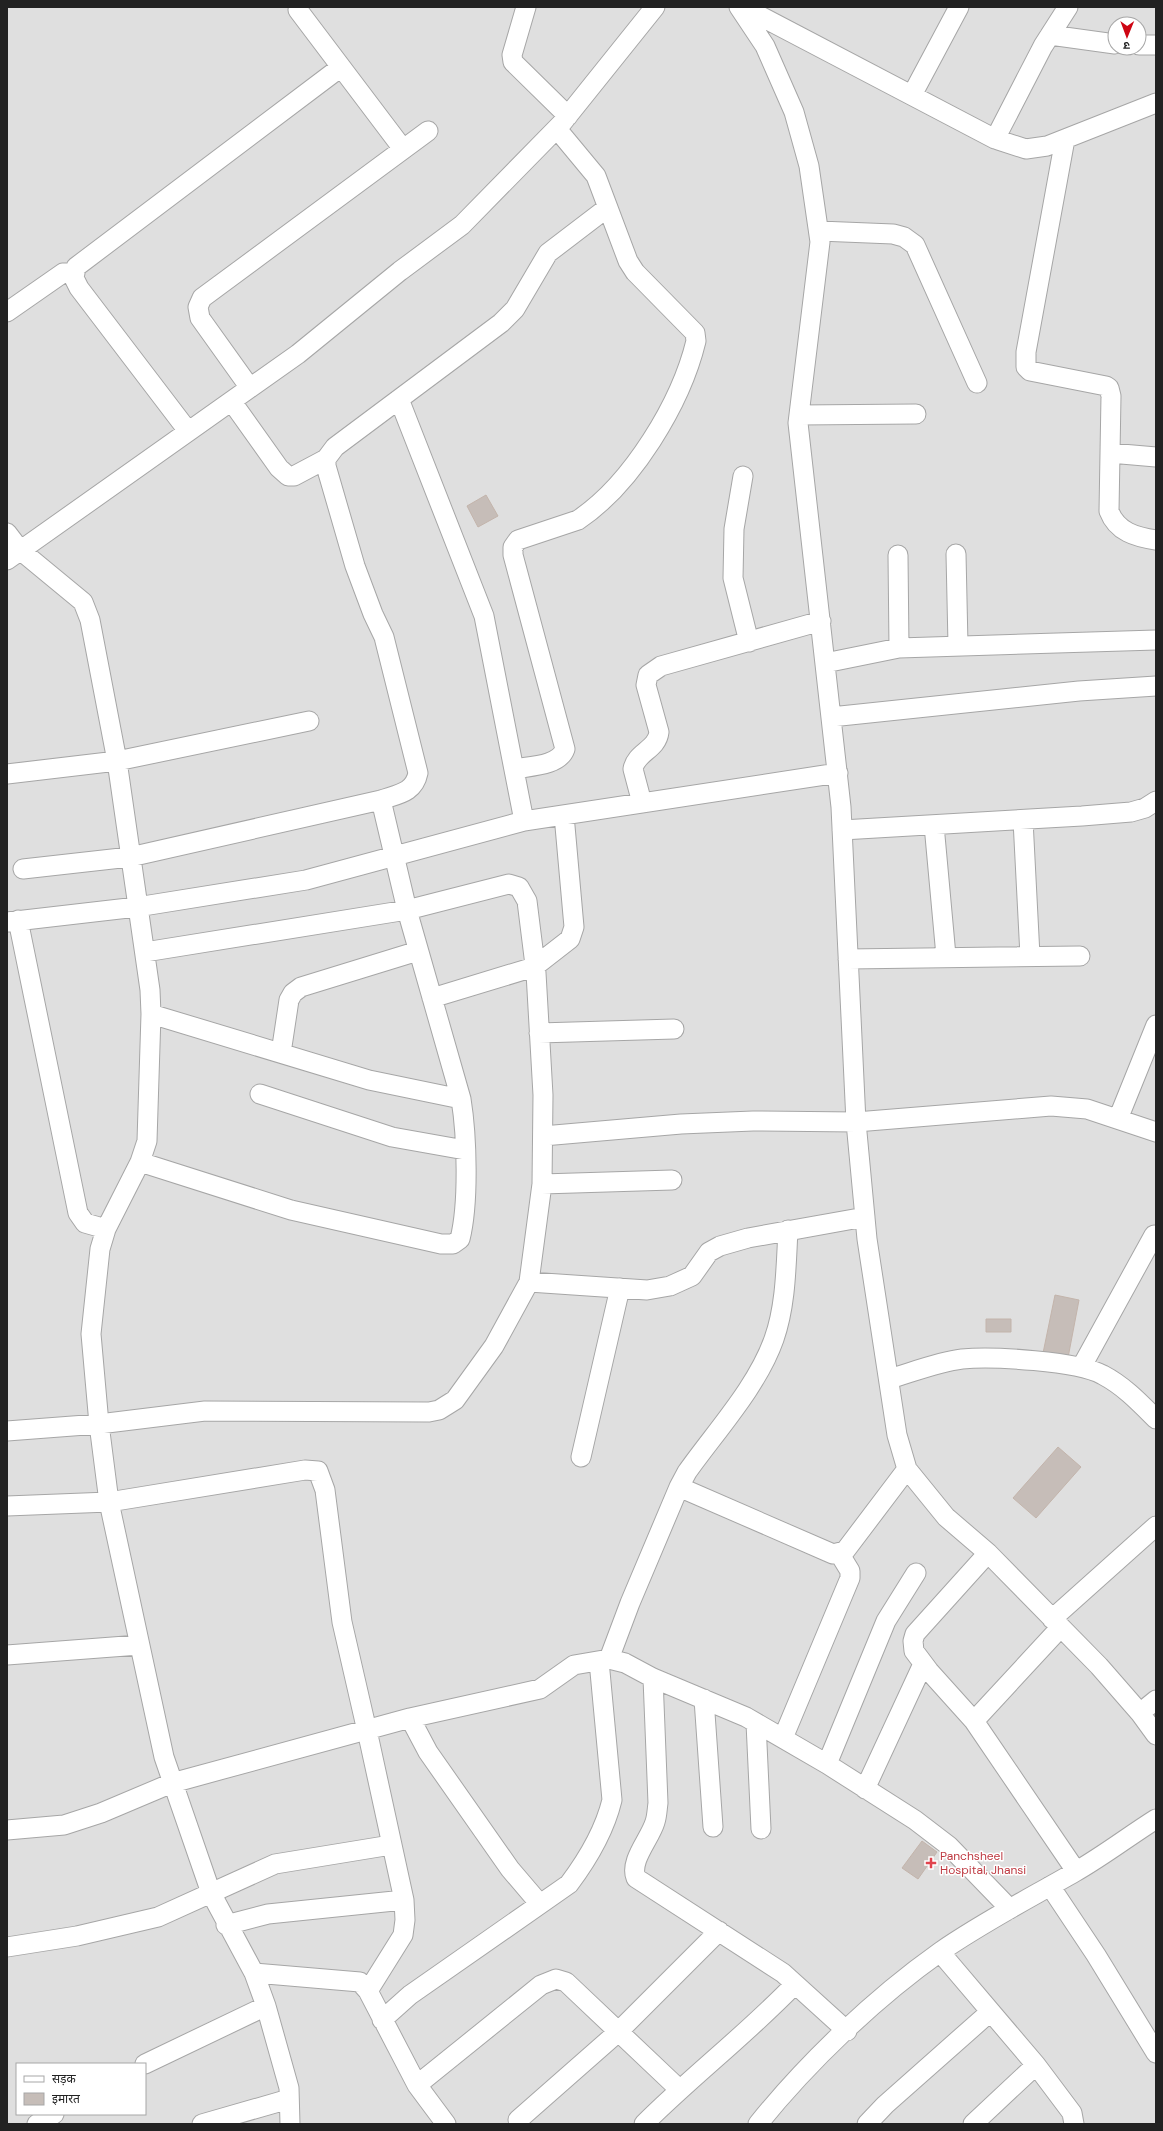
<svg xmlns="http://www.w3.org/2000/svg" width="1163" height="2131" viewBox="0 0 1163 2131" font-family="'DM Sans','Noto Sans Devanagari',sans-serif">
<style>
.residential{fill:#dfdfdf;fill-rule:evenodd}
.building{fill:#c6bdb8;stroke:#c3b4ab}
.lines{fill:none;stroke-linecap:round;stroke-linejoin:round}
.minor-casing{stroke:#a6a6a6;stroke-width:21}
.minor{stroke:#fff;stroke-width:19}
.health-dot{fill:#e0444e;stroke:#fff;stroke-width:1.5}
.labels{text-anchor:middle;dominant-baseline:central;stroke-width:3;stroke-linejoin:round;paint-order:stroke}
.health-label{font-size:12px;fill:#be3a42;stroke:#fff;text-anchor:start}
</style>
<rect width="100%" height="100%" fill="#f1eee9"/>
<path class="residential" d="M7 7H1156V2124H7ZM1115 24H1139V48H1115ZM17 2064H145V2114H17Z"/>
<path class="building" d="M486 495 498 516 478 527 467 506Z
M1055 1295 1079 1300 1067 1363 1042 1358Z
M986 1319H1011V1332H986Z
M1058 1447 1081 1467 1036 1518 1013 1498Z
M922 1841 937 1852 918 1879 902 1868Z"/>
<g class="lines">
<defs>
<path id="minor" d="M526 7 512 55 513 62 568 116
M739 7 765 46 794 112 809 166 820 242 798 423 841 807 856 1122 867 1239 897 1435 907 1469 946 1517 988 1553 1099 1666 1140 1713 1156 1735
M743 7 995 139 1026 149 1047 146 1156 103
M298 10 403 149
M1050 35 1115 44
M1139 45H1156
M912 95 959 7
M995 139 1043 46 1068 7
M1065 139 1026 352V367L1030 371 1106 386 1109 388 1111 396 1109 511C1117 532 1136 537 1156 540
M819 231 893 234 904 237 915 245 977 383
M7 312 63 273 74 272
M250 388 200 318 198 307 202 298 428 131
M399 399 484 616 524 821
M232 402 279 468 288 476H294L326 459
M799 415 916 414
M188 431 79 288 74 278 76 267 341 67
M1110 453 1156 457
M743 476 734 529 733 578 749 642
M7 533 20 550 83 602 90 620 117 761 150 990 151 1014 147 1141 140 1162 106 1229 100 1249 91 1334 99 1424 109 1502 164 1757 211 1893 254 1973 266 2006 289 2088 290 2124
M956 554 958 645
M898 555 899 648
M7 560 298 354 400 271 462 225 562 123 655 7
M825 663 899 648 1156 640
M831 717 1079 691 1156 686
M514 769C530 766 559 766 565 749L513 555V547L518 540 578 520C632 484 681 403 696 341L695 333 635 272 628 261 596 176 557 129
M7 774 117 761 309 721
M642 803 633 769C636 752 657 750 659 732L646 685 648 675 661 666 821 621
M1023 820 1030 956
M934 825 946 956
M842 830 1082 816 1131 812 1145 808 1156 801
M23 869 130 857 381 800C398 794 414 793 418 773L384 637 373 614 355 566 326 466V459L335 447 501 323 515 309 548 253 607 208
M18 920 78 1213 85 1223 106 1229
M7 922 137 907 306 880 524 821 838 773
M848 959 1080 956
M432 998 534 967 570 939 574 927 564 815
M151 1014 369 1080 461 1099
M539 1033 674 1029
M281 1053 289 1000 293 993 301 987 418 951
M260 1094 392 1137 465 1150
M1118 1119 1156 1025
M543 1136 681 1124 753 1121 856 1122 1051 1106 1087 1109 1156 1132
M140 1162 291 1210 441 1244H453L460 1239C469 1203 467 1136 461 1099L407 910 381 800
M542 1184 672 1180
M529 1282 647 1290 670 1286 692 1276 709 1252 720 1246 748 1238 865 1217
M1082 1366 1154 1235
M889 1379C913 1372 938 1362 962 1359 992 1356 1078 1361 1103 1375 1124 1386 1140 1403 1156 1419
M7 1431 99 1424 205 1411 429 1412 439 1410 455 1400 494 1346 529 1282 542 1184 543 1095 536 973 527 901 519 887 509 884 407 910 145 952
M581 1457 620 1288
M679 1487 833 1554 845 1551 907 1469
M7 1506 109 1502 305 1470 318 1471 325 1490 342 1622 370 1744 404 1900 405 1920 403 1935 368 1991
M988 1553 915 1634 913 1641 914 1651 929 1671 974 1721 1076 1871
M1052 1619 1156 1526
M7 1655 139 1645
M609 1659 630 1603 679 1487 687 1472C716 1431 757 1387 774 1339 786 1305 786 1266 788 1230
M653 1678 658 1803C657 1810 657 1816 655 1822 650 1839 629 1861 636 1878L783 1973 847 2031
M704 1699 713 1827
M1140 1713 1156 1700
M410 1718 428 1752 510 1869 539 1903
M974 1721 1060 1628
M756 1723 761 1829
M783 1738 850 1578V1571L839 1553
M827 1764 886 1621 916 1573
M865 1789 923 1664
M7 1830 64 1825 101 1813 172 1783 410 1718 540 1689 574 1665 609 1659 625 1663 653 1678 746 1717 827 1764 915 1820 949 1846 1010 1909
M1050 1886 1096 1955 1156 2053
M226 1925 268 1914 404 1900
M7 1947 77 1936 158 1917 275 1864 391 1845
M940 1952 1036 2065 1072 2113 1074 2124
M254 1973 360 1982 368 1991 417 2085 446 2124
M382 2020 410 1995 569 1884C587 1860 605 1829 612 1800L599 1661
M145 2064 266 2006
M417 2085 541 1985 556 1979 566 1982 679 2089
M518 2120 618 2032 719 1931
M37 2124 54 2114
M202 2124 289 2099
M644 2124C692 2076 747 2034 795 1984
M758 2124C808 2062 875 1998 940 1952 983 1922 1030 1898 1075 1872 1103 1856 1129 1836 1156 1819
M867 2124 885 2105 990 2012
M973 2124 1036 2065"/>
</defs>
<use href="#minor" class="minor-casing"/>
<use href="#minor" class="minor"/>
</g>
<path class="health-dot" d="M929 1857h4v4h4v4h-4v4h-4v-4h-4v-4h4z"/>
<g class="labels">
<g class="health-label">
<text x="940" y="1856">Panchsheel<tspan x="940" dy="14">Hospital, Jhansi</tspan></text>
</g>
</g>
<rect width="1163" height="2131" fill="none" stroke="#222222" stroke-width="16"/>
<rect x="16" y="2063" width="130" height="52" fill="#ffffff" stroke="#a7a7a7"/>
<rect x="24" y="2076" width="20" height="6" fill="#ffffff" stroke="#a7a7a7"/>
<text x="52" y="2083" font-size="12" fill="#222222">सड़क</text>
<rect x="24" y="2093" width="20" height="12" fill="#c6bdb8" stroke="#a7a7a7"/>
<text x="52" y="2103" font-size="12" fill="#222222">इमारत</text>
<g transform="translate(1127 36) rotate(181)"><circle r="19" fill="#ffffff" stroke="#a7a7a7"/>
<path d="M0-3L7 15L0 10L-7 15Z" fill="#ce0513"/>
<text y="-6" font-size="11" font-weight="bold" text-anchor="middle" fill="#222222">उ</text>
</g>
</svg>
